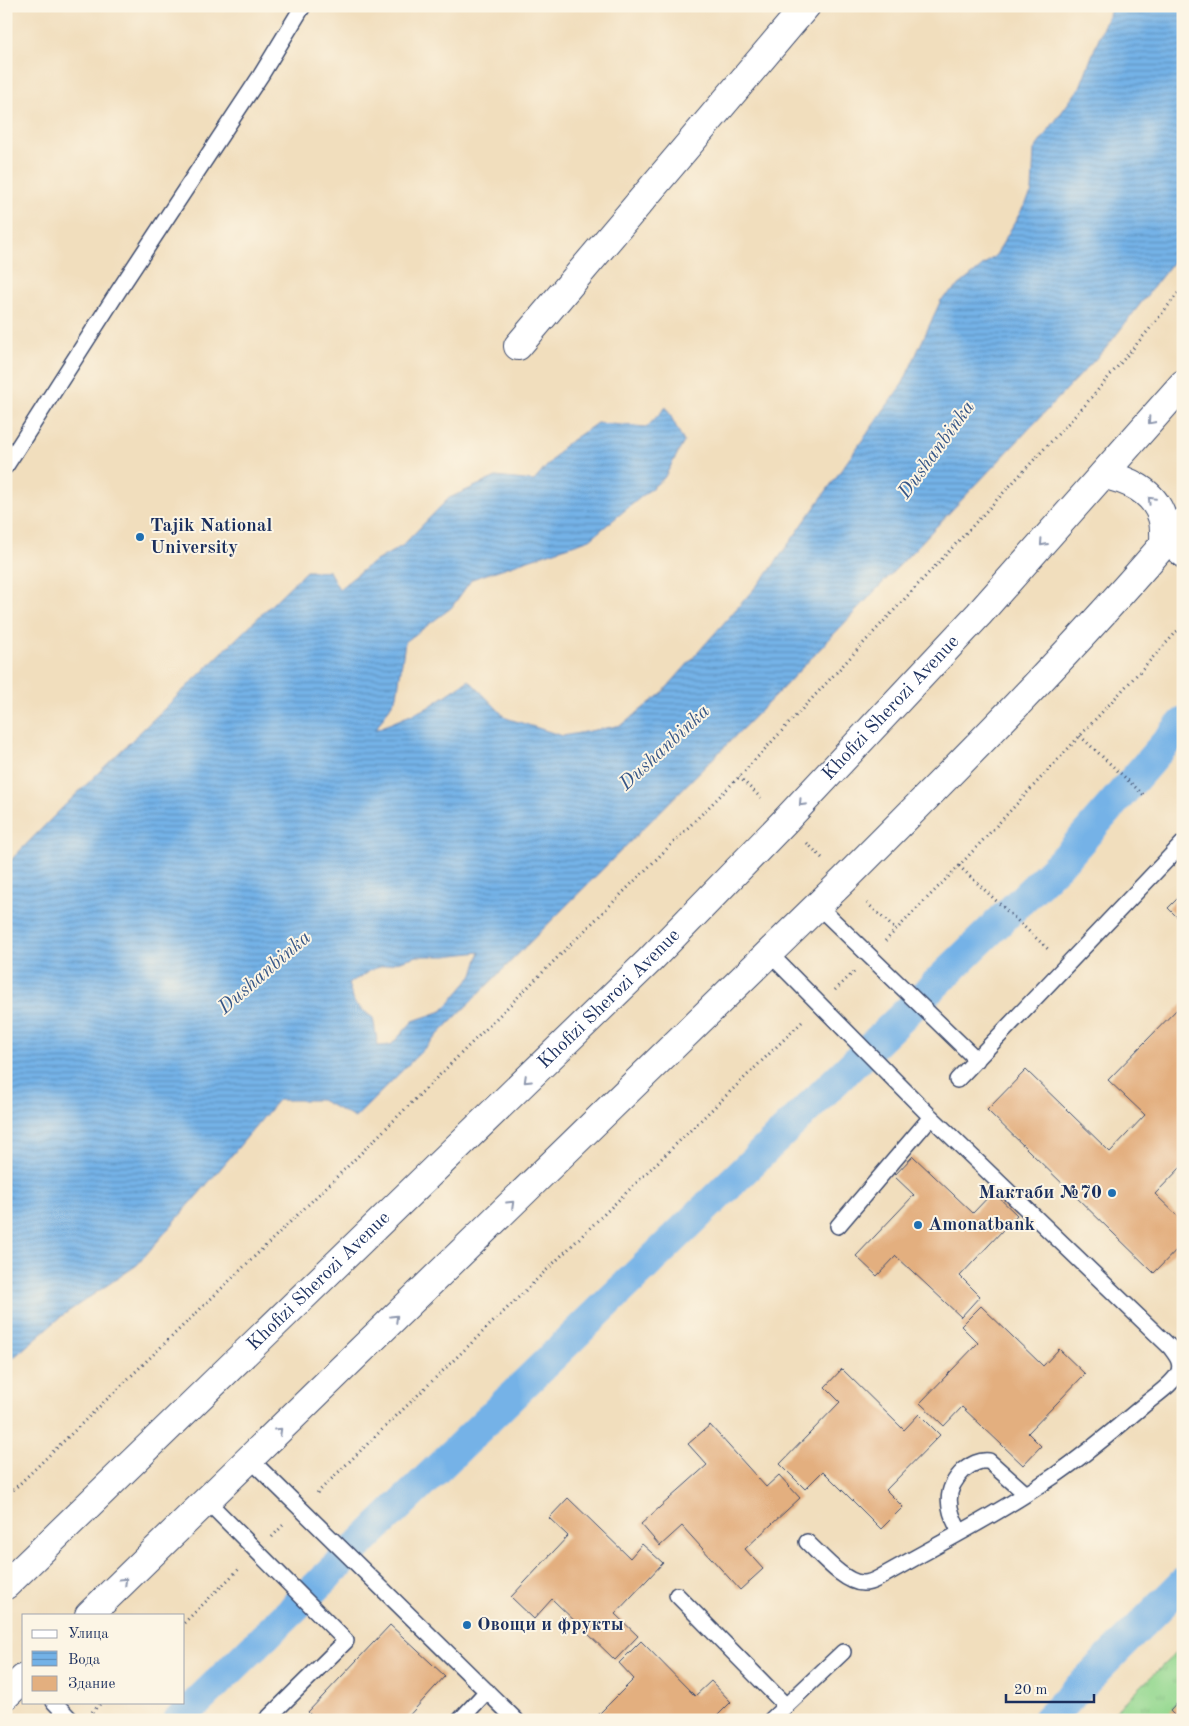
<svg xmlns="http://www.w3.org/2000/svg" width="1189" height="1726" viewBox="0 0 1189 1726" font-family="'Old Standard TT',serif">
<style>
.grass{fill:url(#grass-tufts);stroke:#588477}
.water{fill:url(#water-rules);stroke:#4870a2;fill-rule:evenodd}
.lines{fill:none;stroke-linecap:round;stroke-linejoin:round}
.canal{stroke:#74b2e7;stroke-width:31}
.building{fill:#e3af7f}
.lane-casing{stroke:#3b496c;stroke-width:18}
.street-casing{stroke:#3b496c;stroke-width:30}
.secondary-casing{stroke:#3b496c;stroke-width:30}
.path{stroke:#3b496c;stroke-width:3;stroke-dasharray:1 4;stroke-linecap:butt}
.lane{stroke:#fff;stroke-width:15}
.street{stroke:#fff;stroke-width:28}
.secondary{stroke:#fff;stroke-width:28}
.oneway{stroke:#8d97ae}
.poi-dot{fill:#1f6fb2;stroke:#fcf5e5;stroke-width:2}
.labels{text-anchor:middle;dominant-baseline:central;stroke-width:4;stroke-linejoin:round;paint-order:stroke}
.poi-label{font-size:19px;font-weight:bold;fill:#1b2f5e;stroke:#fcf5e5;text-anchor:start}
.street-label{font-size:19px;fill:#1b2f5e;stroke:#fcf5e5}
.water-label{font-size:20px;font-style:italic;fill:#365687;stroke:#fcf5e5}
</style>
<defs>
<pattern id="grass-tufts" width="24" height="20" patternUnits="userSpaceOnUse" patternTransform="scale(1.25)"><rect width="24" height="20" fill="#94d890"/><path d="M3 7l-1-3M5 7V3M7 7l1-3M15 17l-1-3M17 17v-4M19 17l1-3" fill="none" stroke="#7fba7f"/></pattern>
<pattern id="water-rules" width="6" height="5" patternUnits="userSpaceOnUse" patternTransform="scale(1.25)"><rect width="6" height="5" fill="#74b2e7"/><path d="M0 2.5h6" fill="none" stroke="#5e91be"/></pattern>
</defs>
<rect width="100%" height="100%" fill="#fcf5e5"/>
<filter id="ink" filterUnits="userSpaceOnUse"><feTurbulence type="fractalNoise" baseFrequency=".02" numOctaves="2"/><feDisplacementMap in="SourceGraphic" scale="10" xChannelSelector="R" yChannelSelector="G"/><feConvolveMatrix kernelMatrix="1 2 1 2 8 2 1 2 1" color-interpolation-filters="sRGB"/></filter>
<filter id="wash" filterUnits="userSpaceOnUse"><feTurbulence type="fractalNoise" baseFrequency=".0096" numOctaves="4" result="noise"/><feDisplacementMap in="SourceGraphic" scale="20" xChannelSelector="R" yChannelSelector="G"/><feGaussianBlur stdDeviation="1.12" result="paint"/><feColorMatrix in="noise" values="0 0 0 0 0 0 0 0 0 0 0 0 0 0 0 0 0 1.4 0 .05"/><feComposite in="paint" operator="in"/></filter>
<g filter="url(#wash)">
<rect width="100%" height="100%" fill="#f1debd"/>
<path class="grass" d="M1183 1646V1720H1106Z"/>
<path class="water" d="M1113 6H1183V249L1106 348 777 694 355 1118 321 1100H278L221 1168 137 1265 63 1315 6 1364V865L58 812 306 571H329L339 589 369 565 402 546 449 498 496 477 534 481 565 445 597 423 647 427 666 407 684 442 664 478 590 539 472 579 451 608 405 642 397 696 375 730 427 708 469 680 506 718 563 736 622 725 662 693 768 573 903 383 941 300 996 255 1032 192 1034 150 1080 87 1103 27ZM480 952 473 975 442 1011 413 1021 391 1045 378 1046 373 1018 355 1004 348 984 373 969 417 956H446Z"/>
<g class="lines">
<path class="canal" d="M179 1720 1069 854 1183 723
M1047 1720 1183 1583"/>
</g>
<g id="blocks">
<path class="building" d="M1183 893V923L1168 908Z
M1183 1003V1165L1155 1194 1183 1221V1243L1154 1273 987 1110 1026 1070 1110 1152 1145 1115 1108 1080Z
M913 1156 973 1213 993 1192 1017 1215 960 1276 980 1296 961 1317 896 1256 877 1276 856 1256 914 1195 894 1176Z
M981 1306 1043 1366 1059 1349 1085 1374 1028 1433 1041 1446 1023 1465 962 1407 944 1426 920 1403 978 1343 961 1326Z
M842 1369 904 1430 919 1414 940 1435 886 1490 903 1507 881 1529 823 1471 805 1489 780 1464 840 1402 825 1387Z
M710 1425 766 1487 779 1475 800 1498 745 1549 763 1569 740 1590 682 1526 660 1546 641 1524 707 1465 688 1444Z
M568 1498 630 1558 642 1544 663 1563 615 1614 638 1636 615 1660 552 1599 534 1619 511 1597 568 1536 549 1518Z
M390 1625 445 1676 405 1720H316L308 1712Z
M641 1641 695 1696 711 1681 731 1702 713 1720H593L634 1679 619 1663Z
M1183 1697V1720H1179L1170 1711Z"/>
</g>
</g>
<g filter="url(#ink)">
<use href="#blocks" fill-opacity="0" stroke="#3b496c" stroke-width="1"/>
<g class="lines">
<defs>
<path id="lane" d="M6 466 119 290 261 75 303 6
M1164 545 1183 561
M818 906 977 1060
M769 953 931 1117 1170 1347C1175 1354 1182 1361 1179 1371 1175 1383 1153 1397 1144 1405 1114 1430 1083 1457 1051 1478 996 1515 937 1545 879 1578 875 1580 870 1583 864 1583 846 1585 820 1554 807 1542
M957 1080 1183 843
M838 1226 931 1117
M250 1459 516 1720
M207 1501 346 1641 266 1720
M960 1532C947 1509 943 1490 964 1470 972 1464 979 1460 989 1461L1026 1494
M677 1595 786 1706
M54 1702 71 1720
M460 1720 487 1691
M771 1720 843 1652"/>
<path id="street" d="M518 346 806 6"/>
<g id="secondary">
<path d="M1103 475C1127 479 1154 491 1162 517 1165 526 1164 535 1164 545"/>
<path id="s1" d="M6 1585 649 961 785 821 979 614 1183 384"/>
<path d="M89 1615 844 880C960 764 1077 647 1183 522"/>
<path d="M6 1695 24 1678"/>
</g>
</defs>
<use href="#lane" class="lane-casing"/>
<use href="#street" class="street-casing"/>
<use href="#secondary" class="secondary-casing"/>
<path class="path" d="M1080 736 1146 797
M739 777 761 798
M807 843 823 859
M959 866 1050 951
M867 903 896 930
M885 941 959 866 1183 625
M835 990 854 972
M317 1493 804 1020
M6 1497 347 1167 739 777 1085 405 1152 326 1183 287
M272 1537 285 1523
M184 1623 241 1567
M92 1712 102 1702"/>
<use href="#lane" class="lane"/>
<use href="#street" class="street"/>
<use href="#secondary" class="secondary"/>
</g>
<defs><path id="oneway-chevron" d="M-2-3.5L2.5 0L-2 3.5" fill="none" stroke-width="1.6" stroke-linecap="round" stroke-linejoin="round" transform="scale(1.25)"/></defs>
<g class="oneway">
<use href="#oneway-chevron" transform="translate(1151 421) rotate(131)"/>
<use href="#oneway-chevron" transform="translate(1151 500) rotate(-134)"/>
<use href="#oneway-chevron" transform="translate(1043 543) rotate(132)"/>
<use href="#oneway-chevron" transform="translate(802 803) rotate(133)"/>
<use href="#oneway-chevron" transform="translate(527 1080) rotate(136)"/>
<use href="#oneway-chevron" transform="translate(511 1204) rotate(-44)"/>
<use href="#oneway-chevron" transform="translate(395 1318) rotate(-44)"/>
<use href="#oneway-chevron" transform="translate(279 1431) rotate(-44)"/>
<use href="#oneway-chevron" transform="translate(124 1581) rotate(-44)"/>
</g>
</g>
<g class="poi-dot">
<circle cx="140" cy="537" r="5"/>
<circle cx="1112" cy="1193" r="5"/>
<circle cx="918" cy="1225" r="5"/>
<circle cx="467" cy="1625" r="5"/>
</g>
<g class="labels">
<g class="poi-label">
<text x="150" y="526">Tajik National<tspan x="150" dy="22">University</tspan></text>
<text x="1102" y="1193" text-anchor="end">Мактаби №70</text>
<text x="928" y="1225">Amonatbank</text>
<text x="477" y="1625">Овощи и фрукты</text>
</g>
<g class="street-label">
<text stroke="none"><textPath href="#s1" startOffset="1246">Khofizi Sherozi Avenue</textPath></text>
<text stroke="none"><textPath href="#s1" startOffset="841">Khofizi Sherozi Avenue</textPath></text>
<text stroke="none"><textPath href="#s1" startOffset="436">Khofizi Sherozi Avenue</textPath></text>
</g>
<g class="water-label">
<text transform="translate(937 450) rotate(-54)">Dushanbinka</text>
<text transform="translate(665 748) rotate(-43)">Dushanbinka</text>
<text transform="translate(265 973) rotate(-41)">Dushanbinka</text>
</g>
</g>
<rect width="1189" height="1726" fill="none" stroke="#fcf5e5" stroke-width="25"/>
<rect x="22" y="1614" width="162" height="90" fill="#fcf5e5" stroke="#a2a6af"/>
<rect x="32" y="1630" width="25" height="8" fill="#ffffff" stroke="#a2a6af"/>
<text x="68" y="1638" font-size="15" fill="#1b2f5e">Улица</text>
<rect x="32" y="1651" width="25" height="15" fill="url(#water-rules)" stroke="#a2a6af"/>
<text x="68" y="1664" font-size="15" fill="#1b2f5e">Вода</text>
<rect x="32" y="1676" width="25" height="15" fill="#e3af7f" stroke="#a2a6af"/>
<text x="68" y="1688" font-size="15" fill="#1b2f5e">Здание</text>
<path d="M1006 1694v8h88v-8" fill="none" stroke="#1b2f5e" stroke-width="2.5"/>
<text x="1014" y="1694" font-size="15" fill="#1b2f5e" stroke="#fcf5e5" stroke-width="4" paint-order="stroke">20 m</text>
</svg>
